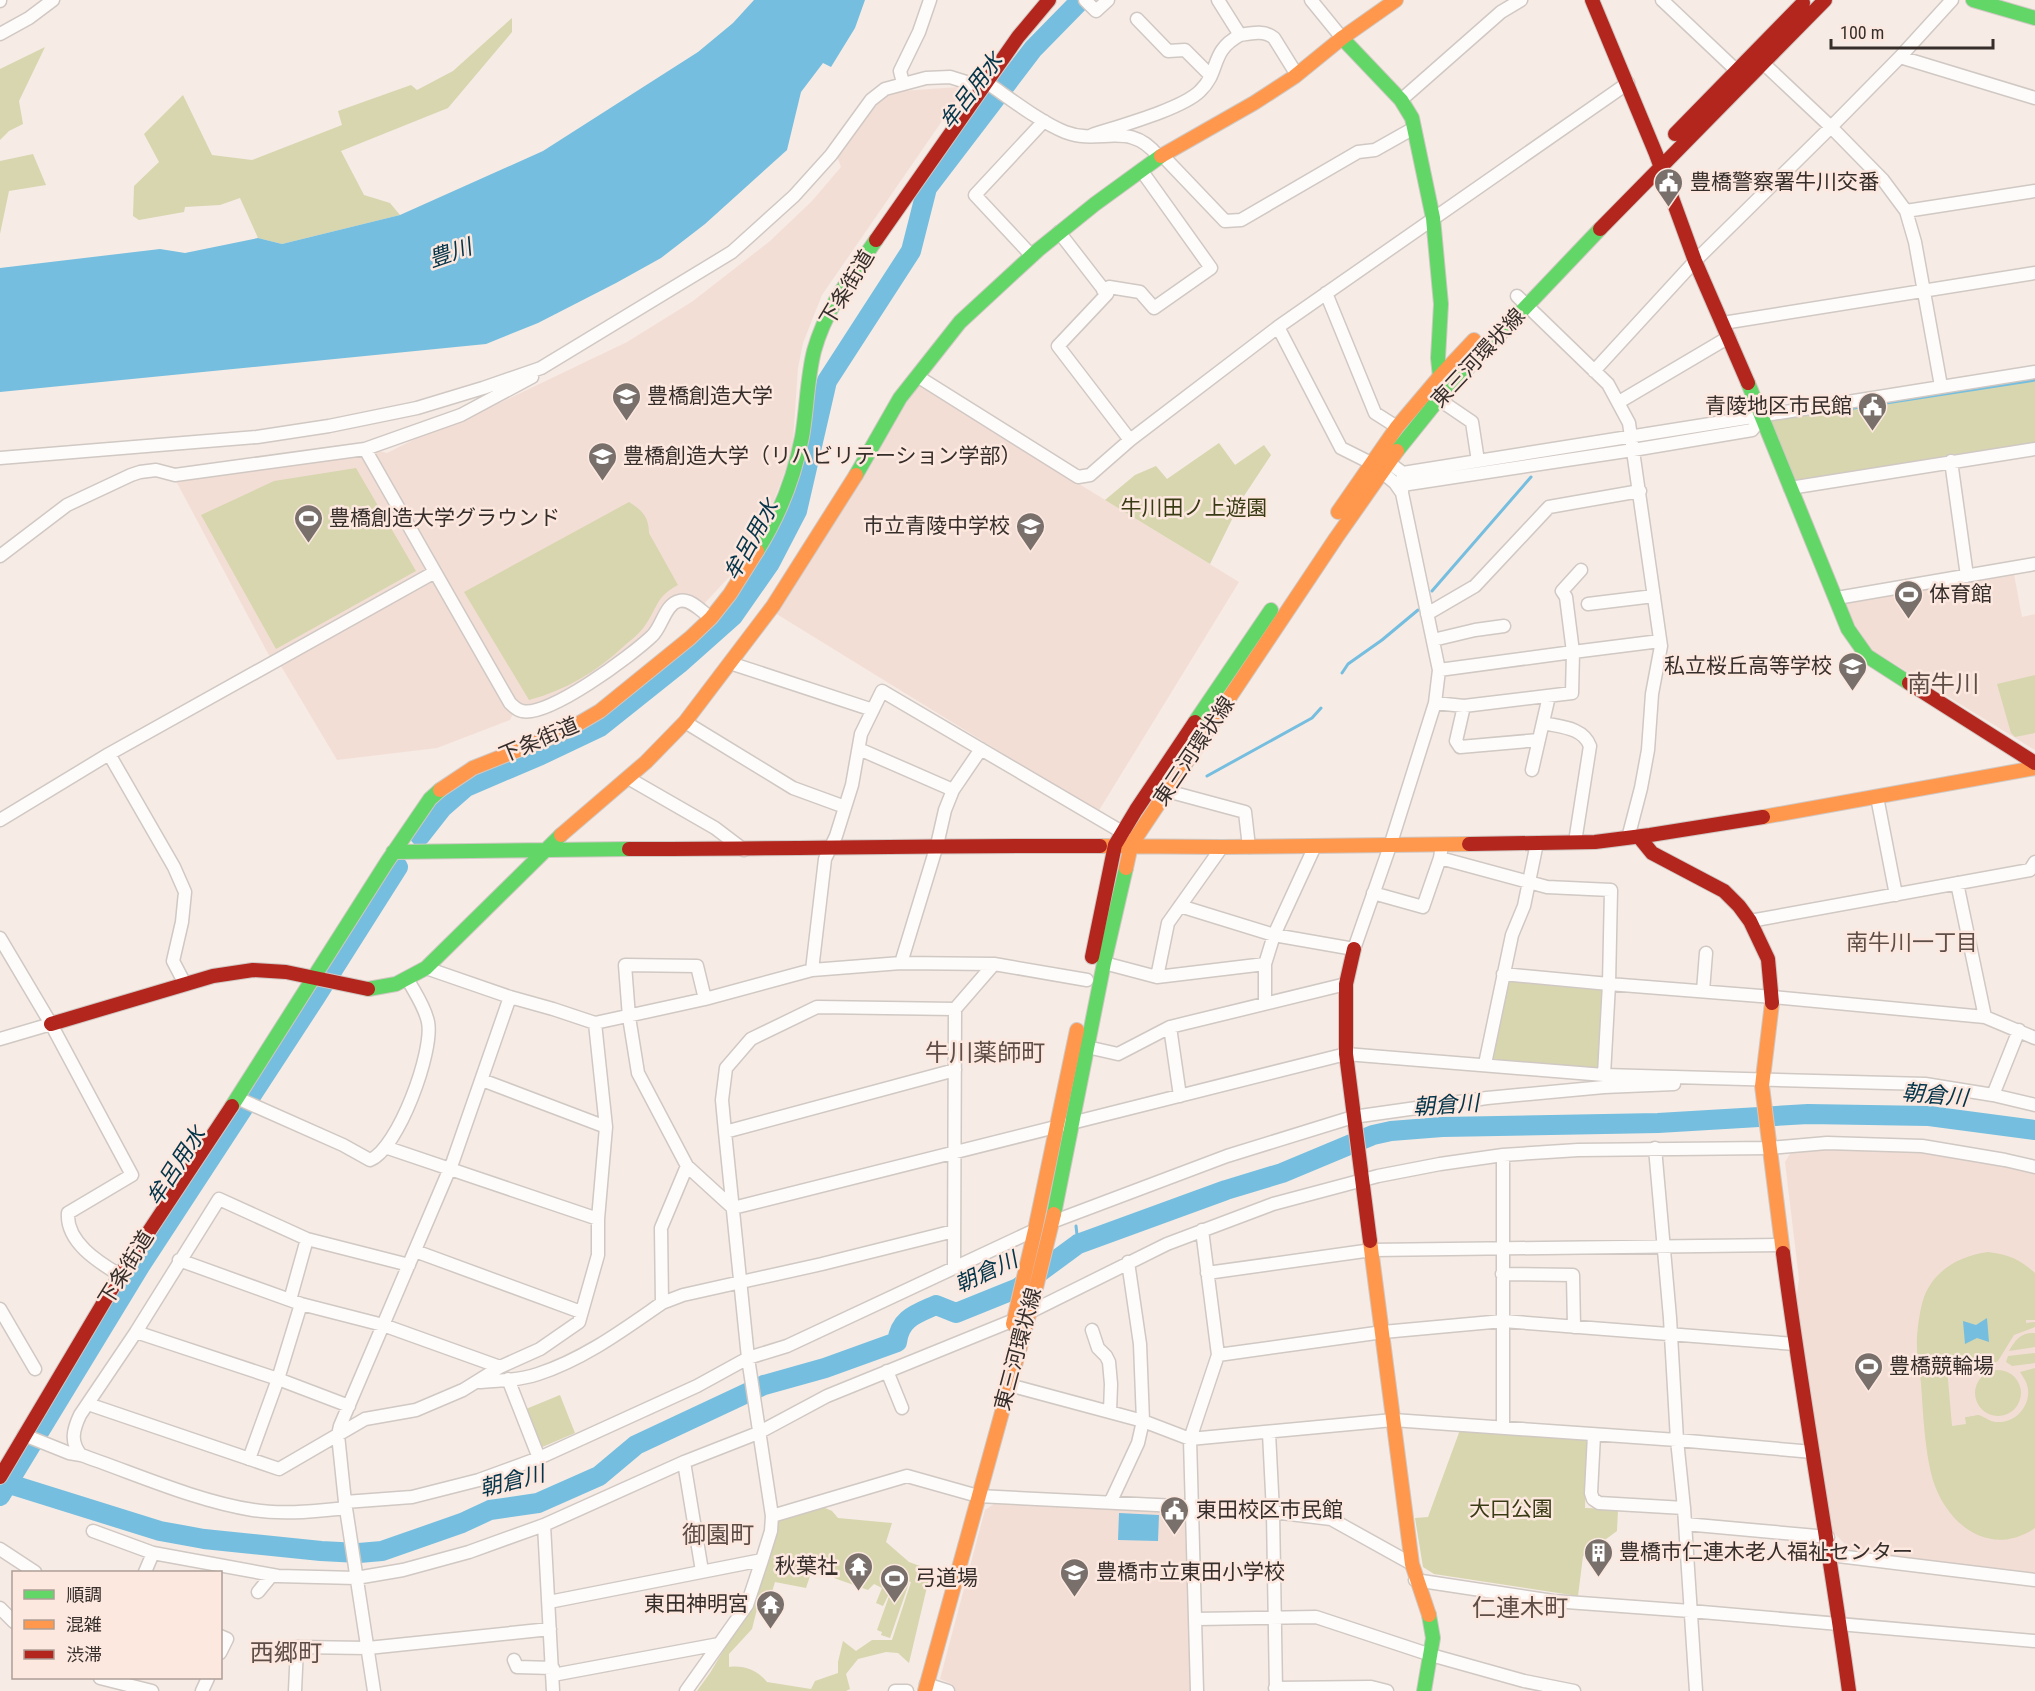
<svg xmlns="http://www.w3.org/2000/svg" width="2035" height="1691" viewBox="0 0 2035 1691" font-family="'Roboto Condensed','Noto Sans JP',sans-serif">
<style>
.built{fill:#f3ded6}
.green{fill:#d7d6af;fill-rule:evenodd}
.water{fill:#75bedf}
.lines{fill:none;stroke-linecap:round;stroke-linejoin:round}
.stream{stroke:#75bedf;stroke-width:3}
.river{stroke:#75bedf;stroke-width:20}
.street-casing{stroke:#d0c8c3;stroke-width:15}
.fast-casing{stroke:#d0c8c3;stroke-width:16}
.slow-casing{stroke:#d0c8c3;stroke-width:16}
.jam-casing{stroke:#d0c8c3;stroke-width:16}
.street{stroke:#fefcfb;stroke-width:12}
.fast{stroke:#63d668;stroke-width:14}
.slow{stroke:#ff974d;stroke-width:14}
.jam{stroke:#b3261e;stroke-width:14}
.labels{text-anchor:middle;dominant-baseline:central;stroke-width:5;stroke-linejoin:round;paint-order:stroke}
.poi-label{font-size:21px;fill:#362e2b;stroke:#fce8df;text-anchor:start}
.street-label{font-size:21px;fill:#362e2b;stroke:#fce8df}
.park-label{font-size:21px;fill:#383b13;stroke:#fce8df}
.water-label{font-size:22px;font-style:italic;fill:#033449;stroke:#fce8df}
.neighbourhood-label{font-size:22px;fill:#5e4e47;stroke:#fce8df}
.quarter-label{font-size:24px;fill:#5e4e47;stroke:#fce8df}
</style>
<rect width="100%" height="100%" fill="#f6ebe5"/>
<path class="built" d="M958 87 960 95 822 295 803 343 798 368 793 440 790 458 774 500 730 576 702 606 683 596 650 633 616 661 556 697 520 707 514 712 510 720 437 748 337 760 281 666 271 659 176 481 356 454 372 449 387 453 429 432 485 410 627 342 693 301 770 241 812 201 841 167 837 156 882 98 902 91Z
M916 384 1239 582 1098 812 775 613Z
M2014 574 2022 617 2035 614V750L1872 650 1841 604 1851 600Z
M1816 1149 1892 1150 1934 1154 1992 1162 2035 1172V1574L1855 1554 1830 1529 1796 1303 1799 1279 1785 1162 1791 1152Z
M995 1503 1184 1511 1187 1516 1191 1691H952V1684L940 1679 985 1510Z"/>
<path class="green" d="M512 18V32L448 108 341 151 364 195 390 203 400 215 282 244 258 238 240 198 220 205 185 207 184 212 139 220 133 216 134 186 159 162 144 134 183 95 212 155 252 160 342 125 338 111 411 85 417 90 453 71Z
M45 47 19 101 23 124 9 131 0 140V69Z
M33 154 46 185 9 191 0 234V161Z
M2035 372V449L1790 488 1763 416Z
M1219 443 1235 465 1264 445 1271 455 1242 499 1210 564 1105 500 1135 475 1156 466 1167 479Z
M356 468 416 571 276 649 201 515 274 481Z
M629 502C642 510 649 517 649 533L678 585C655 597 658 608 644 627 639 634 631 640 624 646 596 672 566 690 529 700L464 592Z
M2035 675V733L2015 737 2011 733 1997 684Z
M1506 979 1604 988 1599 1070 1490 1061Z
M1988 1252C2008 1254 2021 1260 2035 1273V1320H2026V1323L2035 1322V1327L2014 1335 1998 1361 1971 1375 1970 1368 1956 1370 1955 1367 1947 1368 1952 1426 1966 1424 1965 1417C1969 1417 1976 1415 1979 1415 1985 1417 1990 1422 1997 1422 2015 1423 2030 1407 2028 1389 2027 1382 2023 1377 2020 1372L2035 1368V1528C1992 1557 1951 1528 1935 1486 1925 1459 1923 1412 1921 1383 1919 1368 1916 1352 1917 1337 1918 1324 1920 1309 1924 1297 1935 1269 1960 1256 1988 1252Z
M2035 1333V1347L2009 1351C2015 1340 2021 1332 2035 1333Z
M2035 1353V1363L2012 1366 2006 1362 2008 1356Z
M1975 1393a23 23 0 1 1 46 0a23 23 0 1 1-46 0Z
M560 1395 575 1433 540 1448 526 1409Z
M1460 1430 1587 1440 1585 1508 1618 1509 1617 1531 1583 1556 1578 1596 1434 1574 1423 1567 1415 1518 1428 1517Z
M823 1507 832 1511 838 1518 892 1523 886 1542 909 1562 931 1570 909 1663 898 1653 886 1652 858 1659 846 1674 850 1689 846 1691H697L710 1673 751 1604 778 1521ZM816 1558 835 1563 834 1578 868 1590 874 1584 882 1588 876 1603 883 1606 892 1588 877 1630 882 1632 881 1635 890 1638 909 1583 904 1580 911 1582 892 1640H872L856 1651 843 1641 838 1662V1673L815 1681 811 1689 767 1682C757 1670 744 1665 729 1667V1654L752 1629 760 1597 771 1595 775 1582 806 1588Z"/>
<path class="water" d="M754 0H865L855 28 831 67 823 63 801 92 787 150 705 224 661 258 616 283 538 323 486 344 0 392V268L160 249 185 253 258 238 282 244 400 215 543 151 698 52 733 23Z
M1987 1318 1989 1342 1977 1338 1965 1344 1963 1321 1976 1325Z
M1119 1513 1159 1515 1158 1541 1118 1540Z"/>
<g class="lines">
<path class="stream" d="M1834 411 2035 380
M1432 591 1531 477
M1342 673 1348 664 1382 640 1418 610
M1207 776 1312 718 1321 708
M1076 1226 1078 1244"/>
<path class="river" d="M420 836 442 808 466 787 541 755 600 727 679 664 733 616 770 563 797 511 827 381 911 251 927 188 1033 49 1081 0
M0 1481 160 1531 204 1539 321 1551 359 1553 382 1551 462 1523 490 1510 538 1503 599 1476 636 1445 764 1385 825 1368 897 1342C900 1318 916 1314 936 1305L956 1313 1018 1288 1078 1244 1226 1190 1282 1173 1373 1135 1391 1131 1442 1127 1658 1123 1808 1114 1929 1116 2035 1130
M0 1496 140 1266 315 998 398 867"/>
<defs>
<path id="street" d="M1085 0 1096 11 1108 0
M1311 0 1342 38
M1662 0 1736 70
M0 1V0
M1137 19 1168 51 1185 50 1211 76
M0 34 29 18 53 0
M1240 35C1252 33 1264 30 1274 38L1297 75
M1900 57 2035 98
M1763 63 1831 127 1883 180 1906 211 1915 242 1941 386
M986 82C1008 97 1040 122 1065 132 1101 146 1129 119 1159 157
M903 83 900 71 919 32 930 0
M1401 100 1501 12 1521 0
M1092 135C1119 126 1182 109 1200 91 1221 71 1209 52 1240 35L1218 0
M1162 155 1225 221 1241 220 1358 152 1375 150 1414 128
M1906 211 2035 191
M1059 232 1107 294 1058 346 1130 440
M1032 256 975 195 1044 121
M1103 290 1109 287 1140 292 1154 308 1211 268 1141 170
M1326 293 1375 413 1397 427
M1517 296 1608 384 1629 423 1661 646 1652 694 1648 750 1641 788 1628 838
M1723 323 2035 273
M1278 327 1341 448 1371 463 1395 483 1402 493
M1594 371 1695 261 1831 127 1900 57 1952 0
M917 376 1078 477 1090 475 1130 440 1278 327 1628 83
M1442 395 1447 405 1472 422 1478 461
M1619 402 1729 337
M365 449 461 415 532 377
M0 458 257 437 329 426 417 408 483 388 541 368 732 252 794 196 831 155 871 100 885 89 926 78 950 77 982 87
M1951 461 1967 576
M1403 473 2035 372
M1402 485 1633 450 1752 430 1763 416
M1790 488 2035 449
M0 556 67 505 131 475 140 472 156 470 175 475 365 449 435 572
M1837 598 2035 564
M1588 604 1654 596
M1427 614 1475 586 1549 507 1640 491
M1433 640 1475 630 1504 626
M730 663 873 710
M1439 670 1573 652 1566 597 1562 591 1581 570
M1435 703 1464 706 1572 693 1573 652 1660 641
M1464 706 1456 741 1460 747 1539 740
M685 722 793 788 845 807
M1543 723C1560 727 1583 727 1590 746L1575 842
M859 749 953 790
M109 754 174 867 185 892 182 922 173 961 185 984
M1532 770 1549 696
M628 778 715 828 744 850
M1167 791 1245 812 1249 847
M1877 797 1896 895
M0 820 109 754 435 572 510 703C513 706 517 710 522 711 548 718 632 655 652 636 662 627 665 604 679 601 691 598 702 612 711 618
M1442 845 1440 858 1547 887 1611 890 1609 984 1773 997 1985 1017 2035 1038
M1957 883 1985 1017
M1373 893 1423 907 1440 858
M1180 906 1274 935 1354 949 1390 846 1435 703 1439 670 1402 493 1403 473 1388 462 1381 463
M1750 921 2030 870 2035 862
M0 938 51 1024 132 1175 68 1213C66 1242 98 1262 120 1275
M901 963 937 845 945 810 953 790 981 749
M1104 963 1157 977 1265 964
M426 968 510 997 553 1009 595 1023 705 999 812 970 901 963 994 964 1087 980
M812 970 825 859 836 836 852 785 861 734 882 691 1122 832 1125 837
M1503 974 1609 984 1604 1075
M1157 977 1168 923 1222 847
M1703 991 1706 953
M705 999 697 966 625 965 629 1017 638 1073 687 1166 733 1208 1346 1054 1604 1075 1925 1084 1993 1095 2035 1105
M1265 1003V964L1274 935 1315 846
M1170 1027 1180 1096
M0 1039 51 1024
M1087 1047 1118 1054 1170 1027 1346 984
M1485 1064 1512 935 1524 906 1537 843
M482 1080 606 1127
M1993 1095 2019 1030
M237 1098 343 1145 370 1160C398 1149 434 1051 428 1022 425 1007 415 993 408 980
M725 1132 955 1070
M385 1147 598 1219
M1655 1148 1670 1318 1677 1440 1684 1508 1696 1691
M1503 1155V1428
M1052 1222 1227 1156 1353 1117 1487 1098 1604 1087 1674 1084
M415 1251 581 1312
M179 1260 301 1304 383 1325 500 1367
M954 1268 955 1009
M1207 1273 1372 1250 1781 1245
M1502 1274 1573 1275 1574 1327
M290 1300 307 1239
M662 1303 683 1295 822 1264 954 1231
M0 1309 35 1369
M1092 1330 1098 1348 1106 1356 1109 1362 1111 1384 1110 1412
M136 1332 278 1379 349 1406
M1218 1355 1383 1332 1503 1321 1795 1344
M887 1371 902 1408
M508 1379 539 1458
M479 1382C498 1381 520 1380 538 1374 584 1359 623 1330 662 1303L661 1228 687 1166
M1009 1385 1143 1421 1190 1439 1393 1420 1677 1440 1813 1452
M88 1404 279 1469 365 1419 416 1410 463 1390 500 1367 540 1349 579 1322 598 1255V1219L606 1127 595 1023
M1269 1433 1273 1512 1276 1691
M24 1435 69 1453 81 1455C136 1474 196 1501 253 1510 284 1515 315 1511 346 1508
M1594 1435 1591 1493 1593 1499 1599 1503 1684 1508
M81 1455C70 1442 73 1430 80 1415L136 1332 219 1199 307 1239 409 1265
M249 1459 278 1379 301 1304
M684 1462 702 1571
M1111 1501 1138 1443 1143 1421 1140 1344 1128 1262
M345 1502 412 1497 479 1480 539 1458 697 1386 748 1358 787 1346 1035 1230
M772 1516 748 1358 725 1132 722 1100 726 1068 751 1039 817 1007 955 1009 994 964
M1685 1524 1828 1537
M544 1525 553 1691
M93 1531 153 1553 278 1576 356 1578 403 1570 469 1552 544 1525 684 1462 758 1433 827 1396 1014 1320 1167 1244 1273 1204 1378 1176 1440 1164 1503 1155 1578 1150 1769 1148 1827 1143 1922 1146 2005 1160 2035 1167
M0 1549 35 1572
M1830 1555 2035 1580
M145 1572 153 1553
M1415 1580 1553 1601 1690 1611 2035 1641
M258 1592 272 1575
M549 1602 762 1560 771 1531 772 1516 907 1476 978 1496 1257 1510 1331 1519 1412 1564
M0 1608 14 1622
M1196 1619 1316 1617 1431 1655 1524 1681 1574 1691
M220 1636 227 1639 220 1653
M514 1660 517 1667 553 1668
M553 1675 719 1644
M100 1678 152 1691
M926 1684 948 1691
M1275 1688 1371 1687 1387 1691
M202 1691 208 1678
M295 1691 297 1647 368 1648 550 1629
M374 1691 345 1502 338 1435 340 1426 453 1161 510 997
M686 1691 747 1605 762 1560
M895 1691H907
M1197 1691 1190 1439 1218 1355 1202 1230"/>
<path id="fast" d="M1973 0 2035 18
M1342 38 1401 100 1412 118 1433 218 1441 304 1438 358 1441 387
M1748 383 1848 629 1867 656 1909 683
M1397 451 1442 395 1600 229
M856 475 900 398 960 322 1038 250 1095 204 1161 156
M757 551C779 516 794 479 802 437 807 409 807 379 814 351 826 308 852 275 876 240
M1195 722 1271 610
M393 852 629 849
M368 989 396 984 426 968 561 835
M232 1106 387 862 430 799 440 790
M1054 1214 1104 963 1126 868
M1424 1691 1433 1638 1429 1615"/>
<path id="slow" d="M1161 156 1254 103 1294 77 1342 38 1396 0
M1338 512 1397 427 1441 375 1474 340
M440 790 473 768 566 731 600 711 690 638 711 618 730 594 757 551
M1763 817 2035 768
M561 835 646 762 685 722 773 606 856 475
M1100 846 1222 847 1469 844
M1126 868 1131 845 1336 538 1397 451
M1772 1003 1762 1086 1783 1253
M1370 1241 1412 1564 1429 1615
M1013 1324 1035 1230 1077 1030
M925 1691 1033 1300 1054 1214"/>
<path id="jam" d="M1592 0 1656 154 1695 261 1748 383
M1675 134 1803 3
M1600 229 1825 0
M876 240 1018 37 1049 0
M1909 683 2035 763
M1639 837 1652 853 1724 891 1739 906 1750 921 1768 959 1772 1003
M1469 844 1595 842 1650 835 1763 817
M629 849C786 849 943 845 1100 846
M1354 949 1346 984V1054L1370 1241
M1092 957 1115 845 1136 810 1195 722
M51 1024 213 976 253 970 286 972 368 989
M1783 1253C1802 1399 1829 1545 1849 1691
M0 1477 120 1275 232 1106"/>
</defs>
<use href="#street" class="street-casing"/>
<use href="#fast" class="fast-casing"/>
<use href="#slow" class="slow-casing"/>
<use href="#jam" class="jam-casing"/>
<use href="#street" class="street"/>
<use href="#fast" class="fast"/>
<use href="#slow" class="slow"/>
<use href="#jam" class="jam"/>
</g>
<defs>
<symbol id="civic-pin" viewBox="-11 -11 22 30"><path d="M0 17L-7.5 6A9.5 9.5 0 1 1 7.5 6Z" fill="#79706c" stroke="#fce8df"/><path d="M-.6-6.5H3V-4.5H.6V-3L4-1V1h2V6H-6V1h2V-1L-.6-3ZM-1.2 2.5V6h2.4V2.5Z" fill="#fff"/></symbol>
<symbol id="university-pin" viewBox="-11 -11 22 30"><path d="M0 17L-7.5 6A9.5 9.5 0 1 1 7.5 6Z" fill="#79706c" stroke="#fce8df"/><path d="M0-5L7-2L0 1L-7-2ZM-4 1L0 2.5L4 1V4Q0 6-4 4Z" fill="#fff"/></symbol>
<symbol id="stadium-pin" viewBox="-11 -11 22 30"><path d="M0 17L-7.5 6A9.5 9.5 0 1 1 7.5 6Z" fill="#79706c" stroke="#fce8df"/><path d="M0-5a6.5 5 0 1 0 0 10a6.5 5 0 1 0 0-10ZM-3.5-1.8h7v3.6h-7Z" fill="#fff"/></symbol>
<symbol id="school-pin" viewBox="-11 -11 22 30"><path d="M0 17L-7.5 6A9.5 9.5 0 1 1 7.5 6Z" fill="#79706c" stroke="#fce8df"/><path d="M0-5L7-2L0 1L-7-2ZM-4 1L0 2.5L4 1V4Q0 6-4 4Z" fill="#fff"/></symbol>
<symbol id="building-pin" viewBox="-11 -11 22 30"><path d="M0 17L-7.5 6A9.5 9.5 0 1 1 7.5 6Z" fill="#79706c" stroke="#fce8df"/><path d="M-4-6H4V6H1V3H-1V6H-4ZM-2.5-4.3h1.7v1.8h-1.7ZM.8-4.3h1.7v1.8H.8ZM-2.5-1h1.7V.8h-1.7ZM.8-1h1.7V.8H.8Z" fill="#fff"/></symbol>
<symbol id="temple-pin" viewBox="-11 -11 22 30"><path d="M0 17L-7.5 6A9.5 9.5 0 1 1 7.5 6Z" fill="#79706c" stroke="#fce8df"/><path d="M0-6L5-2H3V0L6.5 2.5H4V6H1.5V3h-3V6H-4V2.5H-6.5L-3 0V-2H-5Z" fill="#fff"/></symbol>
</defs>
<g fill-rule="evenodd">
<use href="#civic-pin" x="1652" y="166" width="33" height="45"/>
<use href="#university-pin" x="610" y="380" width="33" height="45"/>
<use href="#civic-pin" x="1856" y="390" width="33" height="45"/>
<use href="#university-pin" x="586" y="440" width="33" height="45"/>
<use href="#stadium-pin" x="292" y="502" width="33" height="45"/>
<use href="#school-pin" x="1014" y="510" width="33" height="45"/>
<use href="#stadium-pin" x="1892" y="578" width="33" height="45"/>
<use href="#school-pin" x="1836" y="650" width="33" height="45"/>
<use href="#stadium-pin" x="1852" y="1350" width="33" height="45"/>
<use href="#civic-pin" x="1158" y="1494" width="33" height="45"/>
<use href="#building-pin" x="1582" y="1536" width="33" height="45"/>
<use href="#temple-pin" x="842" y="1550" width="33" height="45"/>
<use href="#school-pin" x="1058" y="1556" width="33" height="45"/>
<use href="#stadium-pin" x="878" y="1562" width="33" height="45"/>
<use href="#temple-pin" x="754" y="1588" width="33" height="45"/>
</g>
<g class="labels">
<g class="poi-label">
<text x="1690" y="182">豊橋警察署牛川交番</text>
<text x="647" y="396">豊橋創造大学</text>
<text x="1852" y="406" text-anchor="end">青陵地区市民館</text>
<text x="623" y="456">豊橋創造大学（リハビリテーション学部）</text>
<text x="329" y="518">豊橋創造大学グラウンド</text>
<text x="1010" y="526" text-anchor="end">市立青陵中学校</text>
<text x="1929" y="594">体育館</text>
<text x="1832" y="666" text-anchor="end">私立桜丘高等学校</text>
<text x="1889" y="1366">豊橋競輪場</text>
<text x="1196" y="1510">東田校区市民館</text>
<text x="1619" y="1552">豊橋市仁連木老人福祉センター</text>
<text x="838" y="1566" text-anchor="end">秋葉社</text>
<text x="1096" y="1572">豊橋市立東田小学校</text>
<text x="915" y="1578">弓道場</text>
<text x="749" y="1604" text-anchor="end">東田神明宮</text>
</g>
<g class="street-label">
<text transform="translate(847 288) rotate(-59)">下条街道</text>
<text transform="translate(1478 358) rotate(-47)">東三河環状線</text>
<text transform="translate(539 740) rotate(-23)">下条街道</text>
<text transform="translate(1194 751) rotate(-56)">東三河環状線</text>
<text transform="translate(126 1268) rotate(-58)">下条街道</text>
<text transform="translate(1018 1349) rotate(-75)">東三河環状線</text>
</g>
<g class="park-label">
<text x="1194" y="508">牛川田ノ上遊園</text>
<text x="1511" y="1509">大口公園</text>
</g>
<g class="water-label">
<text transform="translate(971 91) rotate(-53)">牟呂用水</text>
<text transform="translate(450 253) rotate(-19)">豊川</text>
<text transform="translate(751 540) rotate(-61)">牟呂用水</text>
<text transform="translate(1935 1095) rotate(5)">朝倉川</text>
<text transform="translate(1446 1105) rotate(-4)">朝倉川</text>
<text transform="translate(176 1166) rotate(-57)">牟呂用水</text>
<text transform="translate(986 1272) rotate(-25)">朝倉川</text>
<text transform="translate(512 1481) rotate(-14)">朝倉川</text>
</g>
<g class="neighbourhood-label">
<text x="1912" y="942">南牛川一丁目</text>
</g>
<g class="quarter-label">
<text x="1943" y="684">南牛川</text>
<text x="985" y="1053">牛川薬師町</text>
<text x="718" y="1535">御園町</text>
<text x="1520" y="1608">仁連木町</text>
<text x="286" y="1653">西郷町</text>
</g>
</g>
<rect x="12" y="1571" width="210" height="108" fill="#fce8df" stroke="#ad9e97" stroke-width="1.5"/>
<rect x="24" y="1590" width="30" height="9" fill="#63d668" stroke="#ad9e97" stroke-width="1.5"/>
<text x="66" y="1601" font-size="18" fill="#362e2b">順調</text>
<rect x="24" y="1620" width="30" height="9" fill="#ff974d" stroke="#ad9e97" stroke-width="1.5"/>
<text x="66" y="1631" font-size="18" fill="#362e2b">混雑</text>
<rect x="24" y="1650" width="30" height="9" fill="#b3261e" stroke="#ad9e97" stroke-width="1.5"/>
<text x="66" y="1661" font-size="18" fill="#362e2b">渋滞</text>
<path d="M1831 39v9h162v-9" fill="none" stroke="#362e2b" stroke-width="3"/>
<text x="1840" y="39" font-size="18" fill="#362e2b" stroke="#fce8df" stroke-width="4.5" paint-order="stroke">100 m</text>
</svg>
